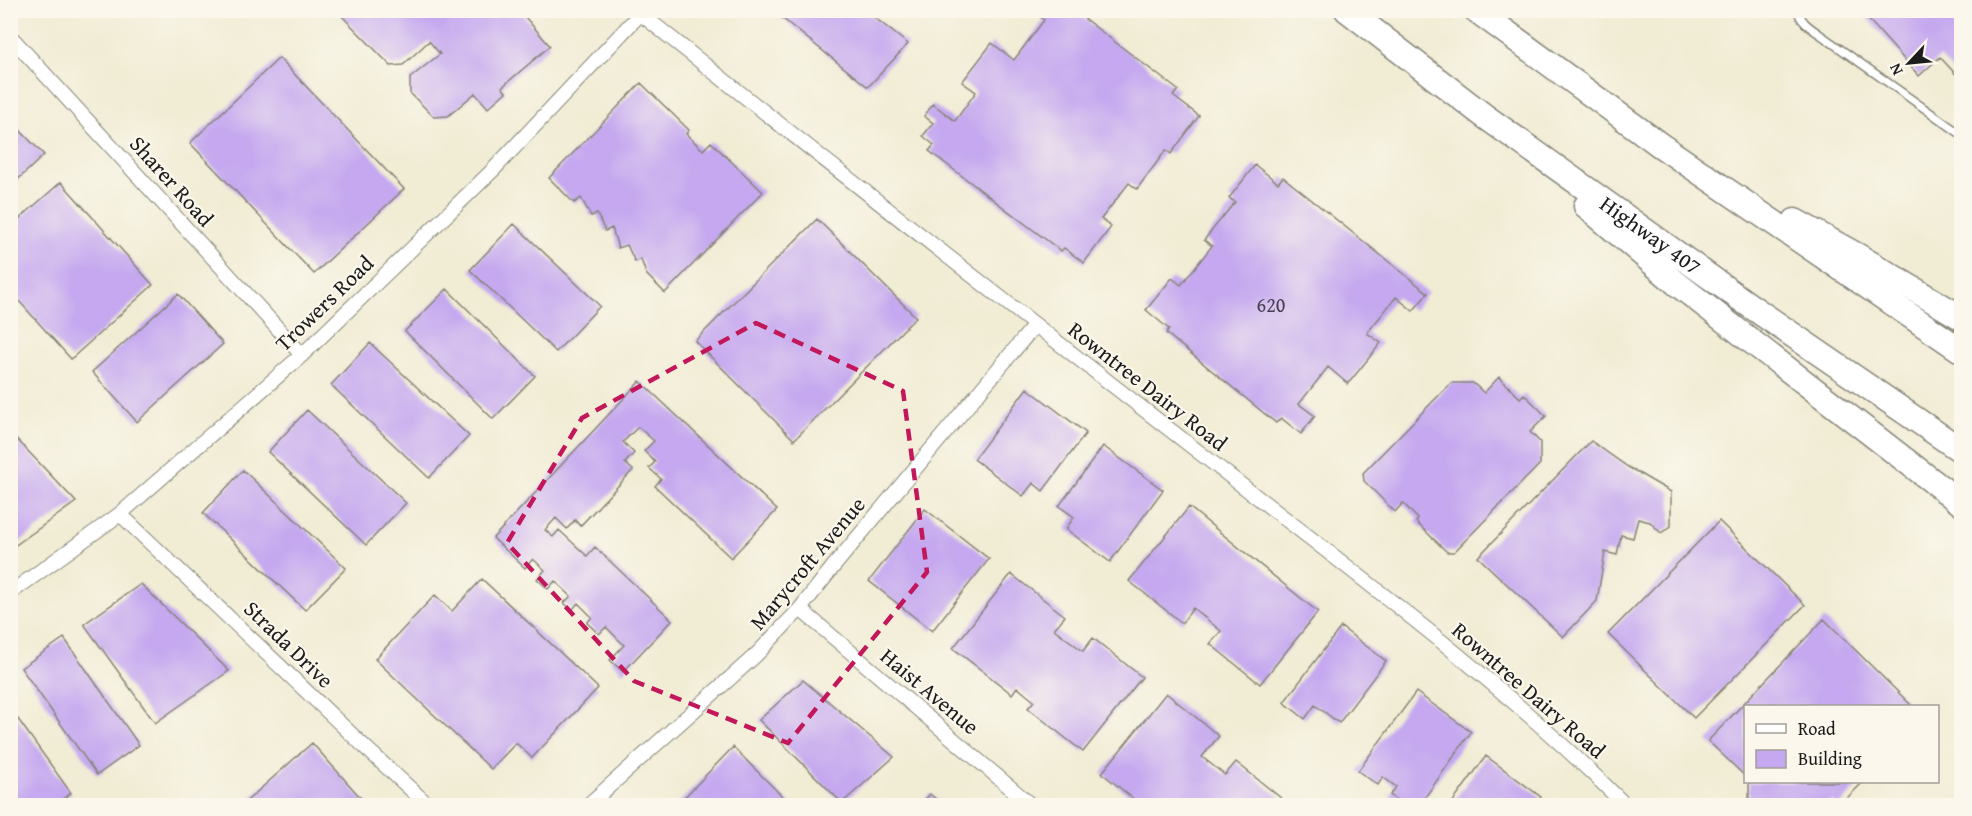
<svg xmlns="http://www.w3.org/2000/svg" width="1972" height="816" viewBox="0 0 1972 816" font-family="'Gentium Book Plus',serif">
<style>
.building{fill:#c5a8ef}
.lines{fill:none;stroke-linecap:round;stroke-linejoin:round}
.service-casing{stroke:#868478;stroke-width:10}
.minor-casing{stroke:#868478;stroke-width:16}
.motorway-casing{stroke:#868478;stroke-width:27}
.service{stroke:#fff;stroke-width:7}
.minor{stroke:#fff;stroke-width:14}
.motorway{stroke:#fff;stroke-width:24}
.marked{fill:none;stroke:#c2185b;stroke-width:4.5;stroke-dasharray:12 8;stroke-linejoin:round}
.labels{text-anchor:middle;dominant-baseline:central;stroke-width:4.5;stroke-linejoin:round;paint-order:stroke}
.number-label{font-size:20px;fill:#463f51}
.street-label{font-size:22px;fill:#1c1c1c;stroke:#fbf7ec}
</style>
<rect width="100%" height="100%" fill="#fbf7ec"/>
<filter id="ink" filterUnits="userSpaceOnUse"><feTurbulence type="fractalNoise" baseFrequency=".0167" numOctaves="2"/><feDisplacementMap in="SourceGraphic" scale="12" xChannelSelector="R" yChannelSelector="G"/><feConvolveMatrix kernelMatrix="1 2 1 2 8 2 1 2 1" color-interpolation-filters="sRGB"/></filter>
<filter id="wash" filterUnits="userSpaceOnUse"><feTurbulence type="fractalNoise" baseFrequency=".008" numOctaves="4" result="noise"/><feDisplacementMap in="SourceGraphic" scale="24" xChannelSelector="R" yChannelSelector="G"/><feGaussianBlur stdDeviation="1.35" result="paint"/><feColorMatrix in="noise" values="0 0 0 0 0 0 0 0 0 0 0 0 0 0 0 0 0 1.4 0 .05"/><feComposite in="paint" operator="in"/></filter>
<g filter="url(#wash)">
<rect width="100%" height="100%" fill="#f1ecd4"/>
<g id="blocks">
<path class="building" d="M339 10H519L550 46 502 87 506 92 488 108 475 93 448 116 434 117 410 93V78L440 54 429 41 403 65 391 66 339 13Z
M772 10H865L908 44 868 87Z
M1032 10H1073L1178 90 1173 96 1199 116 1171 154 1166 150 1137 189 1129 183 1101 219 1111 227 1084 263 1064 248 1061 251 929 151 934 145 923 136 933 123 924 116 933 104 955 121 976 92 962 82 992 43 1014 60 1044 20Z
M1860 10H1962V81L1940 57 1919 76Z
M279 58 404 189 314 274 190 143Z
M641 83 689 130 686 134 703 150 711 142 763 192 665 293 646 274 641 259 635 262 627 245 618 248 612 228 605 231 597 214 591 216 581 198 574 203 549 178Z
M10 120 44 155 10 187Z
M1255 165 1278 183 1283 177 1428 293 1413 311 1396 297 1367 333 1381 343 1348 384 1328 367 1299 404 1315 416 1301 434 1281 418 1276 423 1166 333 1169 329 1146 310 1172 278 1181 285 1212 246 1204 240 1235 202 1229 198Z
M61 182 153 285 71 359 10 291V265L14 262 10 257V227Z
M817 219 916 317 794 440 695 341Z
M514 224 600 306 556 352 470 270Z
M447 289 535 376 493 419 405 331Z
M178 294 223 344 137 422 92 372Z
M370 343 469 436 429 478 331 385Z
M1499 377 1520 398 1524 394 1546 416 1530 432 1540 442V464L1454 552H1447L1416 522 1418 519 1403 503 1395 512 1364 481 1363 473 1451 383H1473L1484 393Z
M640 381 777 510 731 558 655 486 661 479 649 468 655 462 644 451 654 441 638 427 623 442 634 453 625 463 633 470 580 526 575 520 567 529 556 518 545 530 553 537 559 530 587 556 595 547 672 620 623 672 610 660 624 645 606 627 599 634 587 623 592 617 578 603 572 610 564 603 571 596 555 581 548 589 537 579 545 570 533 559 525 568 493 538Z
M1027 388 1086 433 1043 491 1033 483 1023 496 974 459Z
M307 410 406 503 366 545 268 452Z
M10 432 76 502 10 549Z
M1591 441 1628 467 1671 492V526L1661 533 1650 522 1638 519 1633 538 1621 535 1617 555 1605 552 1597 601 1563 637 1478 557Z
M1103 446 1163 490 1110 562 1066 529 1074 517 1059 506Z
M243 470 346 568 305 610 203 513Z
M1189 507 1318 612 1260 684 1210 644 1221 631 1193 608 1182 623 1129 581Z
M925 509 989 559 932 631 869 581Z
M1719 521 1805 605 1694 718 1608 634Z
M1011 574 1065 616 1054 629 1083 651 1093 638 1142 677 1083 752 1028 708 1034 701 1017 687 1012 694 953 648Z
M482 579 598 688 532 758 516 743 491 769 375 659 435 595 452 611Z
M141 584 229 671 155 723 84 624Z
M1824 619 1912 706H1746V777L1708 741Z
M1341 627 1386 661 1339 723 1315 705 1305 719 1284 702Z
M64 638 139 745 97 775 21 668Z
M803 680 894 757 842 803 759 720Z
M1416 692 1471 732 1419 806H1405L1390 795 1396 787 1383 777 1378 785 1358 771Z
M1166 693 1219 736 1202 757 1225 775 1236 762 1291 806H1142L1102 773Z
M10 708 71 793 52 806H16L10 797Z
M312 743 368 806H241Z
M733 747 792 806H676Z
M1486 756 1541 797 1535 806H1450Z
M1749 782H1863L1839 806 1831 801 1827 806H1749Z
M930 794 944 806H919Z"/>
</g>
</g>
<g filter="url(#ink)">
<use href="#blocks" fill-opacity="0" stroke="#868478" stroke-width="1.5"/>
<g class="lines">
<defs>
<path id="service" d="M1798 10C1800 21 1809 27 1818 33L1962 135"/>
<path id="minor" d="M636 10C826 162 1017 311 1209 460 1351 570 1498 678 1626 806
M10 36 302 355
M120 514 367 749 429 806
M10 593 120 514 302 355 493 170 640 14
M800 609 1032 806
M587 806 756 655 800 609 833 567 1035 325"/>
<g id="motorway">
<path id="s1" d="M1347 10 1483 115 1749 305 1962 451"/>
<path d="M1476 10 1660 145 1962 351"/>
<path d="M1586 206 1676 283 1962 504"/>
<path d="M1795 221 1860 257 1962 318"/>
</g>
</defs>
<use href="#service" class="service-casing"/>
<use href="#minor" class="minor-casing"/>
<use href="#motorway" class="motorway-casing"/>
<use href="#service" class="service"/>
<use href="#minor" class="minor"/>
<use href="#motorway" class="motorway"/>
</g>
</g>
<path class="marked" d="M756 323 903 391 927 572 788 743 634 681 507 543 582 418Z"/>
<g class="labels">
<g class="number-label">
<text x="1271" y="304">620</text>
</g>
<g class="street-label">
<text transform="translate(172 181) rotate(48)">Sharer Road</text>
<text stroke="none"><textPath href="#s1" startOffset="378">Highway 407</textPath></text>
<text transform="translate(324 303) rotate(-44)">Trowers Road</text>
<text transform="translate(1148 386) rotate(38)">Rowntree Dairy Road</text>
<text transform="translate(807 563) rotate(-50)">Marycroft Avenue</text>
<text transform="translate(289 644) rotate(44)">Strada Drive</text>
<text transform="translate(1529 690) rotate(41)">Rowntree Dairy Road</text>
<text transform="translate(930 691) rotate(40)">Haist Avenue</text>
</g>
</g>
<rect width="1972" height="816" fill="none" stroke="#fbf7ec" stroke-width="36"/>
<rect x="1744" y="705" width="195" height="78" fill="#fbf7ec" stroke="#a29f99" stroke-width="1.5"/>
<rect x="1756" y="724" width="30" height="9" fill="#ffffff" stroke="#a29f99" stroke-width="1.5"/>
<text x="1798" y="735" font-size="18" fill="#1c1c1c">Road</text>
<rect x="1756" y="750" width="30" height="18" fill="#c5a8ef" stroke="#a29f99" stroke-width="1.5"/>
<text x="1798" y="765" font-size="18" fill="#1c1c1c">Building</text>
<g transform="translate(1909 63) rotate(244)" stroke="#fbf7ec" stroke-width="4.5" paint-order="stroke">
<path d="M0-4.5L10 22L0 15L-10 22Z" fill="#1c1c1c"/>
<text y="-9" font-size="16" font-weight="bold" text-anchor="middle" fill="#1c1c1c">N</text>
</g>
</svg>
